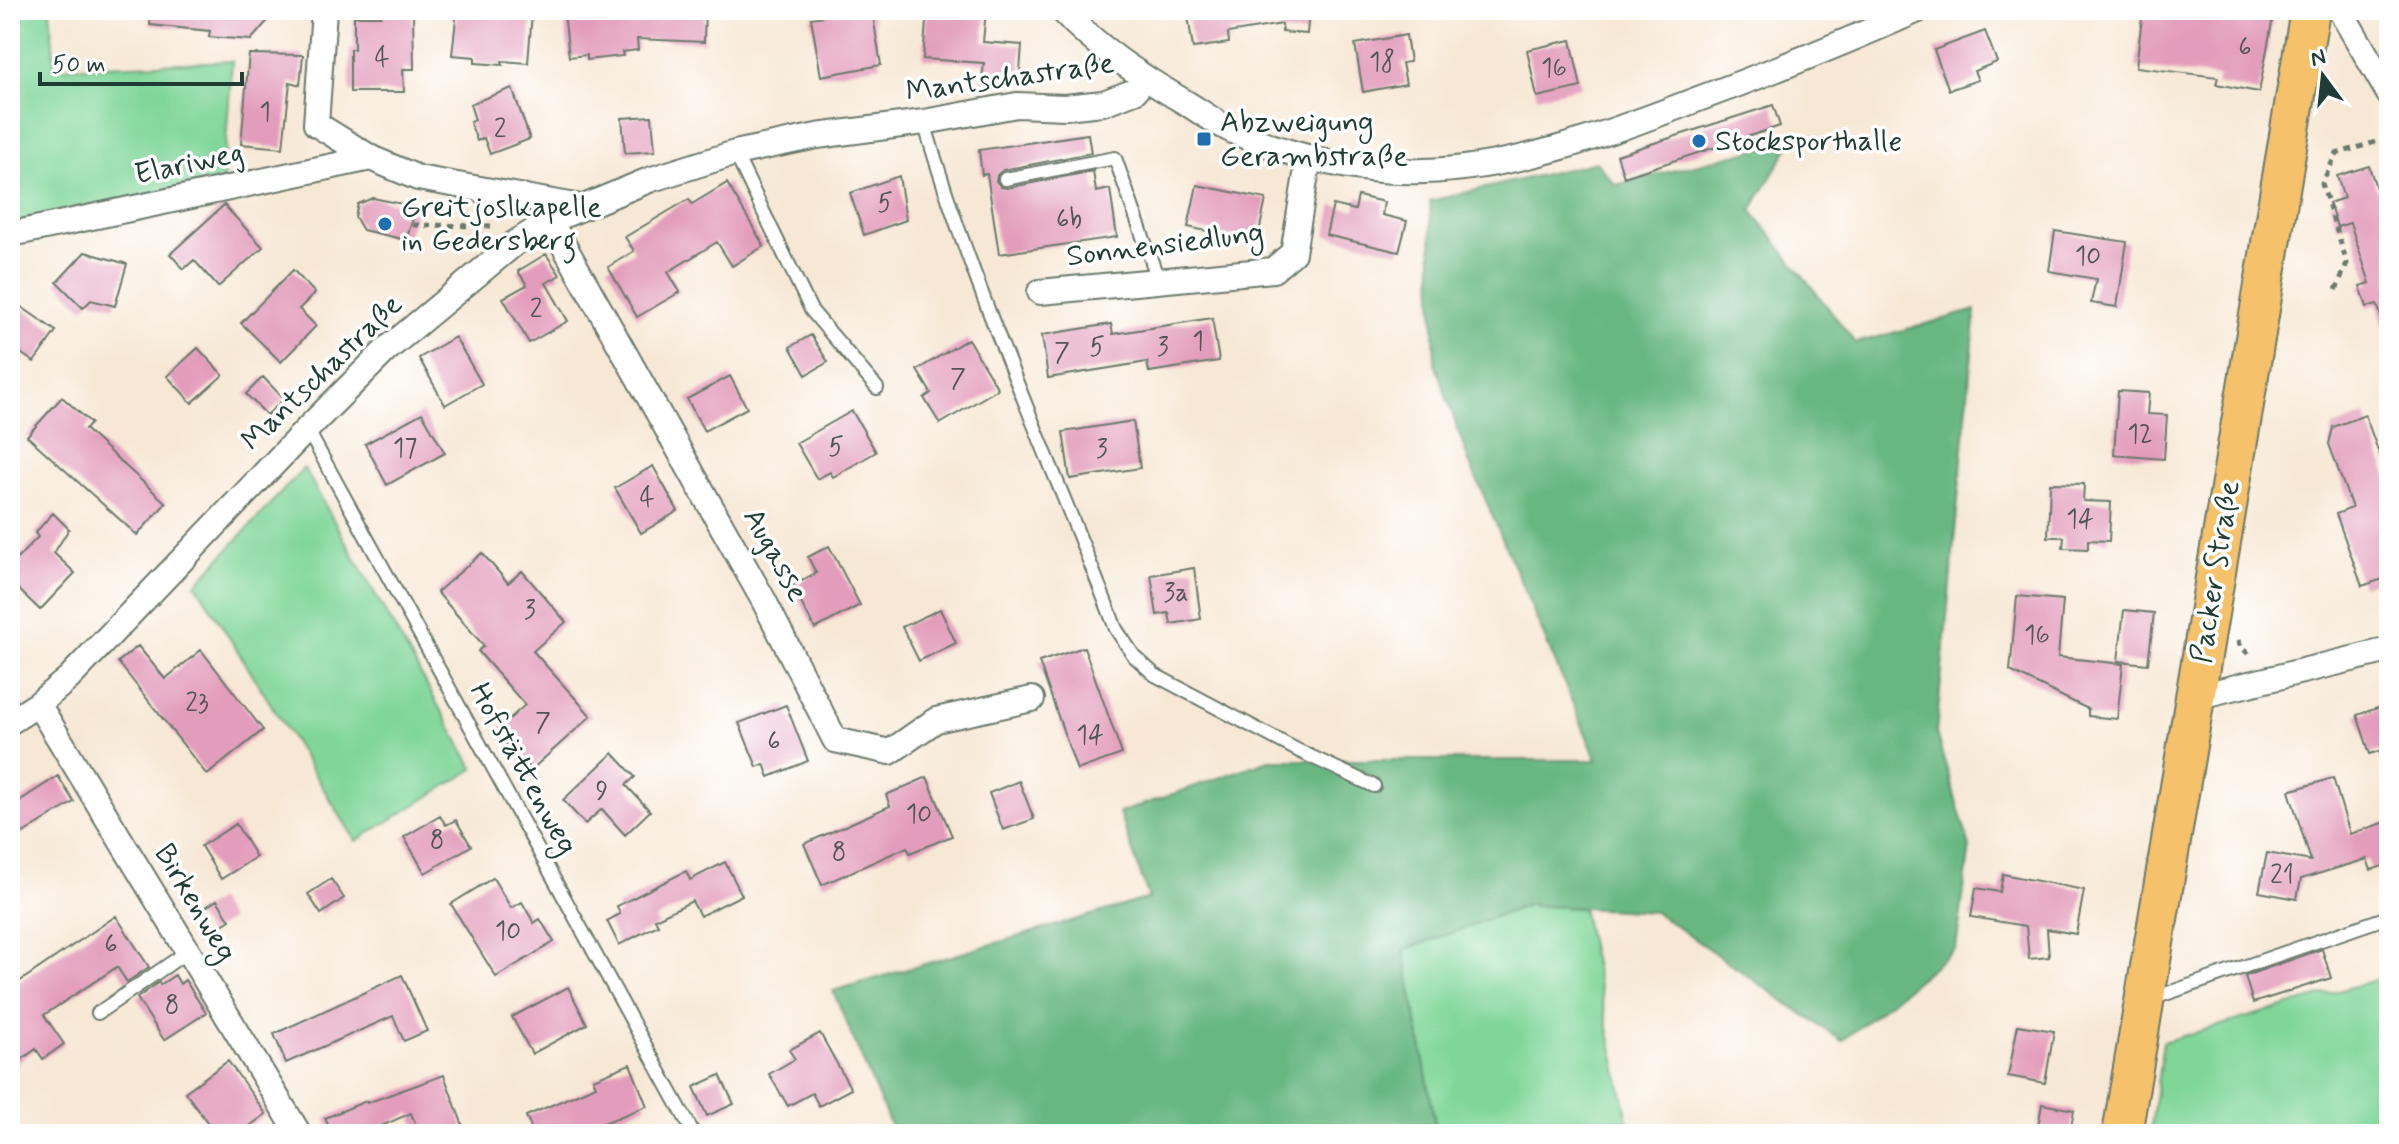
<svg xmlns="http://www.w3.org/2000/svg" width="2399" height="1144" viewBox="0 0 2399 1144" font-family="Mynerve,sans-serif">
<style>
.green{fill:#80d699;stroke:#508a66;stroke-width:2}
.forest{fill:#68b781;stroke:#447a5a;stroke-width:2}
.building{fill:#e39dbc}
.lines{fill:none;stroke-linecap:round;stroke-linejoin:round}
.lane-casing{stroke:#6b796c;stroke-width:16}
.street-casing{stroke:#6b796c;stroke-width:28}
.primary-casing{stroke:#6b796c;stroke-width:42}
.path{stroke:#6b796c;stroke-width:5;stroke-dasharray:6 6;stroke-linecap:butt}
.lane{stroke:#fff;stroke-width:12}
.street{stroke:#fff;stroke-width:24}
.primary{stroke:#f5c16b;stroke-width:38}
.poi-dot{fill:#1f6fb2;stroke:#fff;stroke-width:3}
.labels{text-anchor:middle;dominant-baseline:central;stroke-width:7;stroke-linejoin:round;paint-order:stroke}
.number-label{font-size:26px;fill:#505556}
.street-label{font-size:30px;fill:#1f3d34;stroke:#fff}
.poi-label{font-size:30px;fill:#1f3d34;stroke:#fff;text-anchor:start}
</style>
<rect width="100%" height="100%" fill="#fff"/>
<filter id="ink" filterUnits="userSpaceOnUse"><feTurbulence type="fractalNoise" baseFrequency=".0125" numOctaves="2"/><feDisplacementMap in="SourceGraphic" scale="16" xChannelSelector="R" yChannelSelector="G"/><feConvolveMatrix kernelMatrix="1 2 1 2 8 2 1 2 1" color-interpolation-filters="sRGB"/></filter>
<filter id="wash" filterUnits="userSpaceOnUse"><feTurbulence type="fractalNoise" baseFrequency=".006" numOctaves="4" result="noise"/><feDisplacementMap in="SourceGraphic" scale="32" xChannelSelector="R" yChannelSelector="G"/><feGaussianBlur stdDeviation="1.8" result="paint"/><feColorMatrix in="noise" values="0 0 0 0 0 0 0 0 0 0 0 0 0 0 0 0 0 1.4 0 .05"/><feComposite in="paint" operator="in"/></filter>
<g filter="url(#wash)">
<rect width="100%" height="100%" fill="#f7e8d5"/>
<path class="green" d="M10 10H50L55 68 232 61 223 181 10 230Z
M304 468 474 769 356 841 196 584Z
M1527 905 1582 908 1631 1134H1437L1404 950Z
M2389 976V1134H2150L2163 1042Z"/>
<path class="forest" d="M1793 140 1751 210 1856 343 1976 310 1936 733 1970 847 1956 948 1842 1041 1655 912 1527 905 1404 950 1437 1134H894L833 991 1149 898 1119 813 1269 760H1597L1468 459 1435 363 1430 201 1596 162 1616 185Z"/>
<g id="blocks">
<path class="building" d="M151 10H277L251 40 209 37 210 31 150 25Z
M381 10H413L414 69H403L404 92H350V49H354V16H381Z
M457 10 532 13 528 63 502 61 503 65 475 63V57L452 55Z
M585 10H705L704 42 637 39 638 50 622 52 623 56 587 60V55L569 57 564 12Z
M861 10H872L881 65 821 76 811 18Z
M927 10H986L983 42 1022 45 1019 85 982 82 984 63 923 59Z
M1187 10H1309L1307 34 1282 32V24L1228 33 1229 43 1193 48Z
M2143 10H2263L2274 12 2259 92 2216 84 2218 77 2136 67Z
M1985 31 1997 62 1974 71 1978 80 1949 90 1934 50Z
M1406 35 1410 62 1402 63 1406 84 1363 92 1355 44Z
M1571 40 1581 87 1537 97 1527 50Z
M249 54 303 55 300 85 290 82 283 148 241 144Z
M512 88 530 139 490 154 484 138 477 141 470 122 475 120 470 104Z
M1773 105 1780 126 1624 177 1617 155Z
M652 116 655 151 625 153 622 118Z
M1088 134 1091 153 1003 170 997 175 996 181 1001 187 1007 188 1093 171 1096 192 1110 189 1117 237 999 254 987 174 982 175 979 150Z
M2369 166 2389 228V329H2385L2377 304 2367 307 2360 286 2370 283 2350 223 2337 227 2329 203 2344 198 2337 176Z
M899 176 906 220 864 235 850 193Z
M727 183 764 246 732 266 717 242 668 272 680 292 637 317 608 267 634 251 625 237 689 199 692 204Z
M1197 185 1266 199 1257 242 1188 227Z
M1358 196 1384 202 1382 215 1407 221 1399 252 1326 235 1333 205 1355 210Z
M373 198 417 207 406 240 363 230 355 217 358 204Z
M224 205 263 247 218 287 194 260 184 269 170 254Z
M2055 231 2127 242 2117 307 2091 303 2096 279 2049 271Z
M85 252 127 264 115 306 91 300 83 308 57 282Z
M546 254 560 275 546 283 568 321 529 343 503 298 527 285 518 271Z
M293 270 315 293 299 309 316 326 281 362 241 323Z
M10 299 56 331 34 362 10 346Z
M1212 318 1219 361 1149 372 1147 362 1048 378 1042 335 1111 324 1113 334Z
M811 335 828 362 806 375 790 347Z
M455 337 482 384 445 405 419 358Z
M968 339 998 389 940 424 924 398 931 393 917 370Z
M198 348 223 375 192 403 167 376Z
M730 376 747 408 704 431 687 399Z
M263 377 284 399 267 415 246 394Z
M2118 391 2149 393 2147 414 2167 415 2164 459 2114 455Z
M62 397 91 423 85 429 166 503 137 535 27 436Z
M852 411 876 452 833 477 830 472 817 479 796 443Z
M422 413 445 453 387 485 365 444Z
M2365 415 2389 481V577L2362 586 2336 514 2352 508 2329 444 2333 427Z
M1133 421 1140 468 1070 479 1063 432Z
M653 466 678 511 641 533 615 488Z
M2050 483 2084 484 2083 501 2111 502 2109 541 2088 540V549L2063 548 2064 537H2048Z
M53 513 69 529 54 553 75 573 40 610 10 581V566L38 537 35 533Z
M829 546 860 605 815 629 792 586 816 573 808 557Z
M482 553 508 583 522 571 566 622 533 651 591 716 531 770 495 732 525 705 478 651 484 646 437 592Z
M1194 568 1201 619 1171 624 1169 613 1157 615 1151 575Z
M2017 596 2063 600 2058 657 2123 664 2117 719 2088 716V709L2010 671Z
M940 609 956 643 919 661 902 627Z
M2124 610 2154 613 2148 664 2118 661Z
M138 646 165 679 201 650 263 730 207 775 118 662Z
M1084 647 1122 754 1077 770 1039 662Z
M2389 704V748L2370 754 2357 715Z
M786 705 808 761 769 777 764 764 757 767 739 723Z
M613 753 635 777 626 785 650 811 625 835 602 809 585 824 563 800Z
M58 776 74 802 10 841V807Z
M927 777 952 836 910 853 907 847 822 885 804 844 890 806 886 795Z
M2333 778 2350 834 2389 821V864L2371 870 2367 859 2301 879 2297 899 2259 892 2267 853 2311 861 2289 791Z
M1019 781 1034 819 1003 830 989 793Z
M440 816 446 825 456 820 471 846 425 873 404 837Z
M236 824 256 857 221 879 201 846Z
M725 862 742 895 700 916 692 901 655 919 658 925 619 945 607 921 620 914 617 906 686 871 690 880Z
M2003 874 2084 890 2076 934 2047 929 2049 957 2029 959 2026 926 1971 917 1976 888 2000 892Z
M493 878 511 908 522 902 534 923 540 919 554 942 496 977 451 904Z
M331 879 344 898 321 914 308 894Z
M217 900 230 920 208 934 195 914Z
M116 916 149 967 127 982 117 967 44 1015 64 1044 43 1059 36 1049 10 1068V988Z
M2322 949 2331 978 2253 1003 2245 976Z
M175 975 180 984 185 980 206 1013 164 1040 137 998 159 982 160 985Z
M402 975 427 1031 404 1041 393 1016 286 1063 274 1034Z
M568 987 587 1024 532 1054 512 1017Z
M2018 1025 2054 1031 2045 1083 2008 1076Z
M820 1033 851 1089 819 1106 812 1093 788 1106 769 1074 795 1059 789 1050Z
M228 1061 266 1114 239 1134H216L185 1092Z
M630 1064 647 1106 576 1134H534L526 1116 596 1086 593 1079Z
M444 1075 466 1134H434L431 1126 418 1131 411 1113 363 1134H332L325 1118 366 1101 367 1103Z
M720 1075 734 1104 707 1116 694 1087Z
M2042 1104 2074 1110 2070 1134 2037 1132Z"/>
</g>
</g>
<g filter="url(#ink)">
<use href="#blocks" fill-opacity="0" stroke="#6b796c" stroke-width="2"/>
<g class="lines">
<defs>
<path id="lane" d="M924 122C974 294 1052 462 1116 629L1134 656 1155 675 1299 751 1374 786
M735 153 811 310 877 388
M1005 179 1115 158 1159 282
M307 429 694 1134
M2151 999 2385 918
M98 1013 187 952"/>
<path id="street" d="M324 10 316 124 371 158 418 178 581 207
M1062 10C1097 48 1139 75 1183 101 1200 111 1217 124 1235 132 1292 157 1362 174 1424 171 1517 168 1607 134 1693 101 1769 73 1844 43 1918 10
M2340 10 2389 94
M550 221 764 601 835 740 890 752 936 720 1032 699
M21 232 371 158
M1040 292 1273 270 1293 253 1309 157
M2195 697 2389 650
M38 704 299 1134
M10 722 38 704 69 678 307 429 386 350 515 243 550 221 649 180 735 153 817 136 924 122 1017 105 1065 107 1103 103 1135 91 1145 78"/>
<path id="primary" d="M2122 1134 2310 10"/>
</defs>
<use href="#lane" class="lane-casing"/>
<use href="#street" class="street-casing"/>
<use href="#primary" class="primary-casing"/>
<path class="path" d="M413 225 496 226
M2336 290 2347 263 2322 184 2336 154 2389 138
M2238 640 2240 646 2252 657"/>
<use href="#lane" class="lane"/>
<use href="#street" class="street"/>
<use href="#primary" class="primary"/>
</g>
</g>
<g class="poi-dot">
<rect x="1196" y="131" width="16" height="16" rx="4"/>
<circle cx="1699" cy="141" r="8"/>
<circle cx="385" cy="224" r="8"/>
</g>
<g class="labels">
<g class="number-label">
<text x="2245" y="48">6</text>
<text x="382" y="59">4</text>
<text x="1382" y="63">18</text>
<text x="1554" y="69">16</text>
<text x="265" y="113">1</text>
<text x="500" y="130">2</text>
<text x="885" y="204">5</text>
<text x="1069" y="220">6b</text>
<text x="2088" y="257">10</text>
<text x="536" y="310">2</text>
<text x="1198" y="342">1</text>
<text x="1097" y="348">5</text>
<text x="1163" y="348">3</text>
<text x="1062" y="354">7</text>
<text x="958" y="380">7</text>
<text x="2140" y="435">12</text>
<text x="836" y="448">5</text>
<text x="405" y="449">17</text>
<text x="1102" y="450">3</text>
<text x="647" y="499">4</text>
<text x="2080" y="520">14</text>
<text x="1176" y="594">3a</text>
<text x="530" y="611">3</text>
<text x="2037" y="636">16</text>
<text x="197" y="704">23</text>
<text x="543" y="724">7</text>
<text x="1090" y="736">14</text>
<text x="774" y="742">6</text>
<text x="602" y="792">9</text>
<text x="919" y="815">10</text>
<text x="437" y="841">8</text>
<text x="839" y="853">8</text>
<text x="2282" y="876">21</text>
<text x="508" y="932">10</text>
<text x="111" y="945">6</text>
<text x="172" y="1006">8</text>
</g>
<g class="street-label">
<text transform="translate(1010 78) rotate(-8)">Mantschastraße</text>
<text transform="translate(189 164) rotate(-12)">Elariweg</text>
<text transform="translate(1165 245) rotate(-7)">Sonnensiedlung</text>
<text transform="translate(322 373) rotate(-44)">Mantschastraße</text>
<text transform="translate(775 555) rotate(61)">Augasse</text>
<text transform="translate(2216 572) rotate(-81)">Packer Straße</text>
<text transform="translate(523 769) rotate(61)">Hofstättenweg</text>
<text transform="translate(195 903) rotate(59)">Birkenweg</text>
</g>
<g class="poi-label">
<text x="1220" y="122">Abzweigung<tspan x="1220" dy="34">Gerambstraße</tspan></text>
<text x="1715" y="141">Stocksporthalle</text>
<text x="401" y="207">Greitjoslkapelle<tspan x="401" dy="34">in Gedersberg</tspan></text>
</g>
</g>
<rect width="2399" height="1144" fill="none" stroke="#fff" stroke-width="40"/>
<g transform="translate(2323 76) rotate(345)" stroke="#ffffff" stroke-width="6" paint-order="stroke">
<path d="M0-6L14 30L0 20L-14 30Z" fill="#1f3d34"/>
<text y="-12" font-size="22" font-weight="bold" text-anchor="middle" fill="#1f3d34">N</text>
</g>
<path d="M40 72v12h202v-12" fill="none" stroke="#1f3d34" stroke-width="4"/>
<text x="52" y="72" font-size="24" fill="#1f3d34" stroke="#ffffff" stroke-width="6" paint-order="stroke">50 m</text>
</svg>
